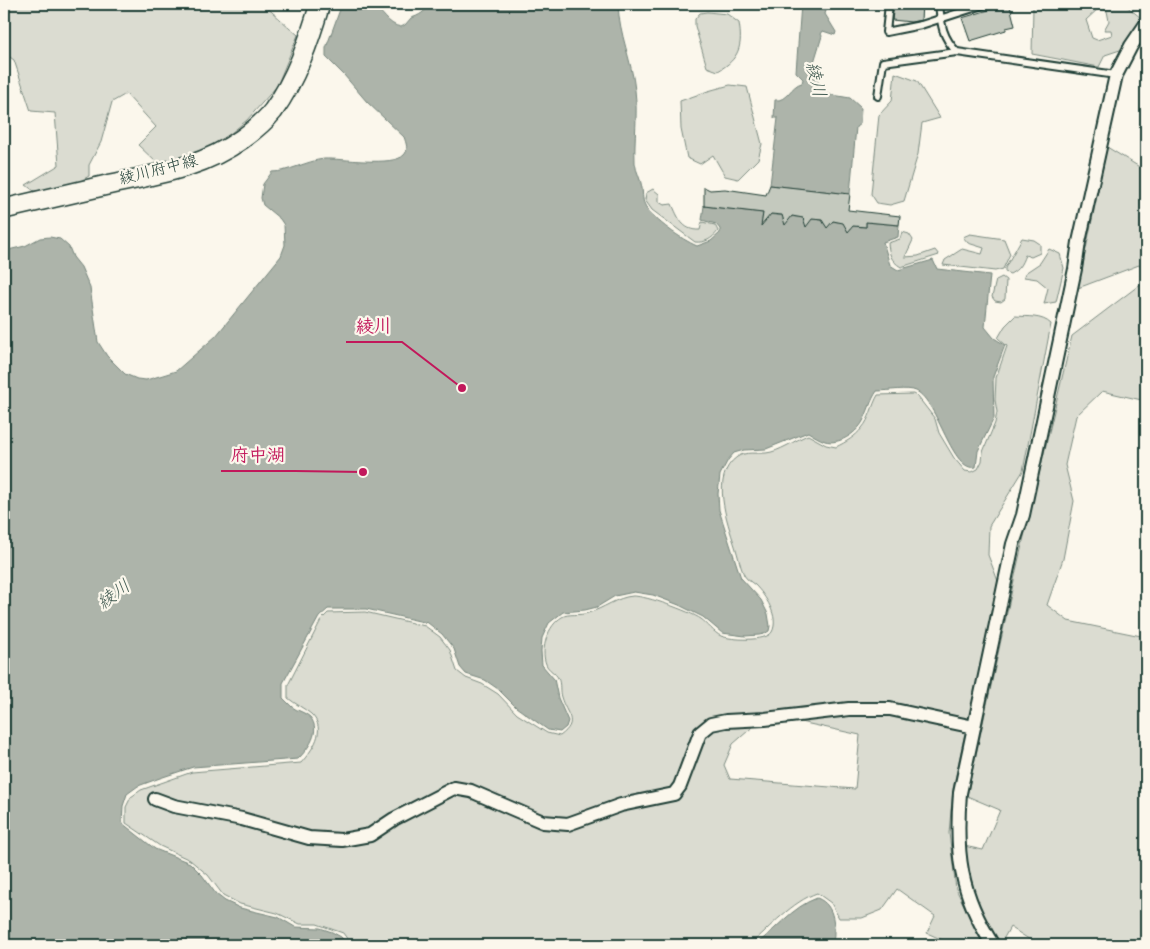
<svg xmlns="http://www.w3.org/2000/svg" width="1150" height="949" viewBox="0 0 1150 949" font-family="'Gochi Hand','Klee One',sans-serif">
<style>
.green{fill:#dbdcd1;stroke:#7d8c82;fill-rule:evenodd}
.water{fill:#adb4aa;stroke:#74847b}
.building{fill:#c4c9be;stroke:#1f3d34}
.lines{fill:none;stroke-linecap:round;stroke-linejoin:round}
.lane-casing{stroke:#1f3d34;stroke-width:10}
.street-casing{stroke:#1f3d34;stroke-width:16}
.secondary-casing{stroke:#1f3d34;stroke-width:22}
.lane{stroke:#fbf7ec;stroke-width:6}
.street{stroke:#fbf7ec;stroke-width:12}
.secondary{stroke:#fbf7ec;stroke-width:19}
.labels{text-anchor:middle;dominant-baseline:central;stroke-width:4.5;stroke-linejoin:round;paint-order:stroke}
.street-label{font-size:16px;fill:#1f3d34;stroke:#fbf7ec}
.water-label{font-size:18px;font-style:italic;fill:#425b52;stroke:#fbf7ec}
.leader{fill:none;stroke:#c2185b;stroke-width:2}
.callout-dot{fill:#c2185b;stroke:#fbf7ec;stroke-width:2}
.callout-label{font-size:18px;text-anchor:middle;font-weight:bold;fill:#c2185b;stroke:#fbf7ec;stroke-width:4.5;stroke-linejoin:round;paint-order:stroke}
</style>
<rect width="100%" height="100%" fill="#fbf7ec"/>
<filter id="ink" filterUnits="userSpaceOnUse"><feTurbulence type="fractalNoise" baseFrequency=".02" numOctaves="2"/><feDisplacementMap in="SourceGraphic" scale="10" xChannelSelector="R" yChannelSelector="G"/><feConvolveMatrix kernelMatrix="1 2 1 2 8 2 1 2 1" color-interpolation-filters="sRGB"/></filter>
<g filter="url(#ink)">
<path class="green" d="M4 4H263L298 35 277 86 247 120 214 147 157 163 138 145 156 127 126 94 112 102 101 142 89 165V176L70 187 34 191 26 185 59 165 55 113 31 111 14 60 4 53Z
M1026 4H1124L1141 18 1123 49 1105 55 1099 67 1032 54 1033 7ZM1099 8 1107 11 1109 21 1104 30H1111L1112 35 1097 40 1092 38 1086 20Z
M707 12 727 14 739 23C743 46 739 59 718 71L707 67 695 26V19L700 13Z
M895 73 917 81 940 118 922 123 918 154 904 201 890 205 877 203 871 194 879 115 892 101Z
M730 85 747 87 762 144 758 159 738 179 725 176 713 155 700 164 687 158 681 129 680 101 708 91Z
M1107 147 1146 171V274L1139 265 1078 288Z
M653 189 659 194V202L664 205 672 204C678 217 682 231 700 230L702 222 715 225 718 231C712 239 705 243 695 242L652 210 645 200 646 193Z
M902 232 909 234 913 240 905 257 918 256 935 250 939 255 901 267C891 261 889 254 888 243L900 239Z
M970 234 1004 239 1010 254 1003 269 995 271 943 265 945 260 962 249 982 254 984 248 968 243 963 237Z
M1022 238 1034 240 1040 244V253L1031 257 1025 255C1021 265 1019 269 1010 274L1005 272V268Z
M1049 249 1060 254 1064 268 1056 302 1044 304 1048 288 1037 279 1024 277 1025 273 1040 263Z
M1002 277 1006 280 1005 299 1001 302 995 301 992 297 996 280Z
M1146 280V401L1102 391 1076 416 1065 465 1074 501 1063 559 1047 605 1068 621 1146 637V945H1038L1010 927 1000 945H997L979 913 969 882 964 846 983 850 1000 810 967 796 1018 562 1072 336Z
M1015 316C1027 317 1042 315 1051 324L1023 471 989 526 988 555 998 581 969 719 962 721 960 729 965 733 953 789 949 833 956 889 983 945H954L927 933 935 916 897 889 882 910 862 918H839L831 903 817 893C793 901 769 928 750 945H357L350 943 343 933 317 924H300L277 913 240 904 223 895 208 875 190 860 160 846 126 823V807L131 797 141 790 192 772 301 763C312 750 328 730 311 714 304 708 295 704 288 698V685L321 620 328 613 365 612 425 626 440 637 450 650 457 671 466 678 482 684 498 694 517 714 547 733 560 736C580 721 566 715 561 697 559 692 561 684 558 678 556 673 548 670 546 664 540 649 548 625 562 617 568 613 580 616 588 613 603 609 617 597 633 596 647 596 689 611 701 619 708 624 714 633 721 636 731 640 766 642 772 632 780 617 765 595 755 585 751 582 746 579 744 575 740 566 738 555 735 546 727 521 710 476 737 457 746 451 756 454 766 453 779 452 795 440 808 435L826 445 836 447C846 442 855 437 862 428 870 419 872 405 878 395L913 394 918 397 935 419 939 433 954 458 965 471 972 472 978 469 982 461 983 452 995 423 997 412 995 400 996 378 1007 346 998 338 1005 326ZM791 720 860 735 855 789 730 779 724 765 733 744 756 724Z"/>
<path class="water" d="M342 4C350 4 364 1 371 5 383 10 387 25 401 27L405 25 411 18C419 16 426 11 430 4H618C619 34 632 61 635 90 638 114 634 138 635 163 636 172 641 179 642 188 643 195 642 201 646 207 655 221 681 239 697 246L711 241 720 233V229L716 224 702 220 704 206 763 213 762 220H764L768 214 784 216 783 220 786 222 789 220V216L804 218 806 224 810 219 825 220 824 224 827 226 830 221 846 223 850 229 852 226 866 227V222L899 225 898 237 883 242 890 265 898 270 933 260 937 269 990 275 985 327 994 338 1005 345 993 377 994 418 978 451 976 467C952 474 938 401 916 391 908 387 887 391 877 391 870 401 868 413 862 423 855 434 839 445 825 441 819 439 813 435 808 432L766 449 744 450 734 453 728 460 720 475 718 494 719 510 737 566 741 578 761 600 768 614 770 626 769 631 764 634 759 635 745 636 722 633 703 617 679 605 653 595 634 592 615 596 597 607 585 610 563 612 549 623 542 638 541 651 542 665 554 679 558 698 568 721 566 727 560 732 548 730 516 707 498 689 485 680 466 674 460 667 454 649 442 634 428 623 366 609H328L319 617 283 683V698C286 701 289 704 292 707 297 711 305 712 310 717 322 731 308 749 298 759L193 767 160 778 138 786 127 794 123 806 122 823 155 849 190 863 202 875 216 894 225 901 240 908 278 917 295 927 320 928 332 932 341 937 348 945H4V419C10 406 9 396 4 383V251L25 246 40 238 50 237 60 239 69 247 73 257 81 267 90 288 98 342 107 356 125 374 137 379 146 380 163 375 176 371 216 336 281 256 285 245 284 225 280 219 263 205 261 198 263 184 272 172C289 172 306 161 324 159 341 158 393 167 404 155 409 150 406 143 404 137L367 102 344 75 326 57V48Z
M801 4H828L825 14 836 32 835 35 823 31 821 34 822 36 814 62 820 72 817 77 821 93 850 98 861 108 860 124 856 127 850 194 770 185 778 118H774L775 100C787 102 791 85 802 83L803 79 796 72Z
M817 898C836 905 835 928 833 945H755C776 930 792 907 817 898Z"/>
<path class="building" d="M894 4H922L921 20 911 22 892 20Z
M1002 6V8L1010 6 1015 26 1006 28V30L970 41 962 18Z
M770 185 850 194 848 210 900 216 899 225 866 222V227L853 226 848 232 843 223 833 221 827 228 822 220 812 219 806 227 803 218 792 216 785 225 782 215 771 214 761 226 763 213 704 206V187L710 190 725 189 766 195Z"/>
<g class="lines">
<defs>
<path id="lane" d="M889 4 886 32 921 25 986 4
M939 4C941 24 942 37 957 52
M878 96 883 62 957 52 1116 75"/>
<path id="street" d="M155 799 174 806 242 819 309 838 342 840 370 835 394 819 454 788 471 791 543 822 568 824 621 805 674 794 680 786 700 733 711 724 726 721 765 719 849 709H890L974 727
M993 945C960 894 955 853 960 793L1013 544 1023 515 1075 269 1079 242 1116 75 1131 46 1146 24"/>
<path id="secondary" d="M4 209C38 201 73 193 107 185 156 174 200 169 242 139 253 131 265 121 273 111 296 79 309 41 320 4"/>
</defs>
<use href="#lane" class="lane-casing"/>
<use href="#street" class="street-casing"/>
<use href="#secondary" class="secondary-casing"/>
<use href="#lane" class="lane"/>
<use href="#street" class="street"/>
<use href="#secondary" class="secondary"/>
</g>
</g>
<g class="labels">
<g class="street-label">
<text transform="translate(159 172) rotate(-14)">綾川府中線</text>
</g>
<g class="water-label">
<text transform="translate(814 80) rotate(77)">綾川</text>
<text transform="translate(115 596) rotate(-36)">綾川</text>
</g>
</g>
<path class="leader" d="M462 388L402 342H346M363 472L295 471H221"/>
<g class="callout-dot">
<circle cx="462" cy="388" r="5"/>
<circle cx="363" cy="472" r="5"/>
</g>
<g class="callout-label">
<text x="374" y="332">綾川</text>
<text x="258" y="461">府中湖</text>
</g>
<rect width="1150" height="949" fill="none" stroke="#fbf7ec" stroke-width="20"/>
<rect x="10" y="10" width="1130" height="929" fill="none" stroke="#1f3d34" stroke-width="2" filter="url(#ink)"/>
</svg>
